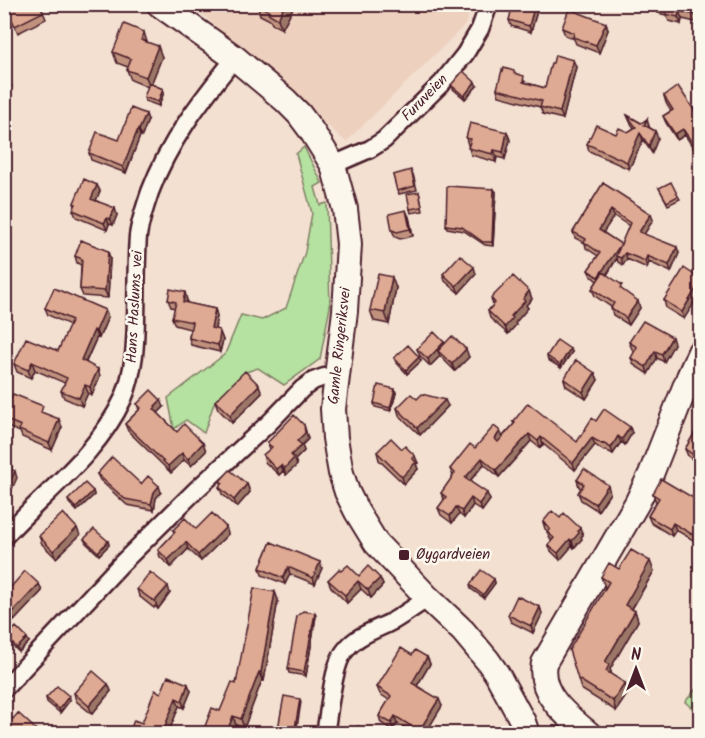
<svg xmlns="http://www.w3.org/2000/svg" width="705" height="738" viewBox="0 0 705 738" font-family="Kalam,sans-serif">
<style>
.built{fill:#edd0be}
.green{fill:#b5e2a0;stroke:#808066;stroke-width:1.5}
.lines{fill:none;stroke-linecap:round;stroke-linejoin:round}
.street-casing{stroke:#4a1f2b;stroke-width:21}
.secondary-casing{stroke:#4a1f2b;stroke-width:28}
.street{stroke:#fbf7ec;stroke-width:16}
.secondary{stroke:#fbf7ec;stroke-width:24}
.wall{fill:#c0927e;stroke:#4a1f2b;stroke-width:1.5;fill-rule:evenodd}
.shaded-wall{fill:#9c7767;stroke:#4a1f2b;stroke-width:1.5}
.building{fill:#dfaa93;stroke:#4a1f2b;stroke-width:1.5}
.poi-dot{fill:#4a1f2b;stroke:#fbf7ec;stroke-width:2}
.labels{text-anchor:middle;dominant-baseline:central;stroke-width:5;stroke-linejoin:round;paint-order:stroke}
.street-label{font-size:15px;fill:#4a1f2b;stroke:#fbf7ec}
.poi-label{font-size:15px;fill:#4a1f2b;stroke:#fbf7ec;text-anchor:start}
</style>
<rect width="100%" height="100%" fill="#f3e0d1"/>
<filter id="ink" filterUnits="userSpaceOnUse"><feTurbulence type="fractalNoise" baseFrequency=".0167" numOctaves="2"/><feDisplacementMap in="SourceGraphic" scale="12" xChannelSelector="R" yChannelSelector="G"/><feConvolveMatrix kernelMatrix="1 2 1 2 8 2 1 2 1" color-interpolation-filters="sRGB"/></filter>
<g filter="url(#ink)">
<path class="built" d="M198 5H472L465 25 346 142 202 14Z"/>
<path class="green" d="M304 147 322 183 315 187 320 205 327 203 330 307 320 359 284 385 258 368 246 372 214 403 204 433 186 420 174 429 168 398 225 354 241 315 262 320 286 308 305 252 312 213 296 154Z
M700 684V715L685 702Z"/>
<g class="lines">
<defs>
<path id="street" d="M333 165 370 149 384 140 442 83 465 54 480 29 489 4
M4 537C45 492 97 455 123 399 129 386 132 370 134 355 138 315 135 276 138 236 140 221 145 207 150 192 169 141 201 100 235 58
M4 689 121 564 196 490 269 423 302 389 313 381 324 377 336 378
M325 734C329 713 332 674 341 657 352 636 374 631 393 621 405 614 416 606 428 598"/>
<path id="secondary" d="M159 4 235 58 285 100 299 114 311 130 333 165 345 209 349 244 345 311 333 409 335 438 338 456 341 473 347 492 357 512 376 543 428 598 463 631 488 661 497 674 523 722 527 734
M589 734C567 716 538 694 544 663L637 503 651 474 689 377 700 352"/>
</defs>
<use href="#street" class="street-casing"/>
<use href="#secondary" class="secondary-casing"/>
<use href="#street" class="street"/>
<use href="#secondary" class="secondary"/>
</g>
<path class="wall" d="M5 4 43 12 46 19 18 33Z
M257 4H295L282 29 272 24 270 20 260 15Z
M539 4 531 32 511 26 509 20Z
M700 4V23L682 19 681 24 669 21 666 15 658 13 655 6Z
M606 23 608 30 599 53 576 44 574 39 565 35 562 28Z
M147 42 162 57 151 84 163 89 164 92 159 106 145 101 144 97 148 87 131 80 127 70 128 67 117 63 113 52Z
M4 55 9 65 4 67Z
M573 60 576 67 563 119 543 114 540 107 499 96 497 89 516 74 527 83 545 88 553 63Z
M4 69 12 87 4 91Z
M451 85 477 86 465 99 453 89Z
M664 96 700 119V152L697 154 685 135 677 140 666 123 663 116 671 111 666 103Z
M627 115 641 123 649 126V127L655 131 658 138 652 153 643 140 629 169 589 151 587 144 628 132 634 128 630 122Z
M148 120 142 136H140L126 173 91 160 89 153 119 140Z
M507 132 510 140 505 159 497 157 496 162 471 155 466 138Z
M413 174 417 190 399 194 393 175Z
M603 183 653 220 644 234 679 253 671 272 649 262 647 268 627 259 623 265 618 262 617 258 607 275 640 308 629 325 613 315 611 308V307L595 296 592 289 597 281 591 276 588 270 598 256 586 248 585 243 575 238 573 232ZM614 216 629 226 621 245 603 232Z
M97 185 100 191 96 200 117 215 113 225 109 224 107 230 76 217 73 210 75 206 74 203Z
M659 188 678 196 680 199 668 205Z
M419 192 423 211 411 213 410 209Z
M496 192 493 246 485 245 464 231 447 228 446 225Z
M409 217 413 236 400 239 395 237 392 230Z
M75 256 110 258 108 298 83 296 80 289 81 265 77 263Z
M443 274H476L459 293 445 281Z
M700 279 684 319 666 308 664 300Z
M396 288 389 324 374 321 370 310Z
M529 291 532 299 526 305 528 308 515 323 516 325 508 334 490 318 488 311 493 305 491 298Z
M168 300H187V303L215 309 217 316 215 329 219 330 223 340 220 352 191 345 189 338 190 329 175 325 172 318 175 308 171 307Z
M45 308 108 317 99 338 97 337 86 362 100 376 92 395 88 393 82 406 64 398 61 391 65 383 35 370 31 378 17 372 14 364 58 351 70 325 48 315Z
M629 342 674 344 664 362 657 358 648 374 634 365 631 358 635 351 632 349Z
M445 343 469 357 455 371 440 356 430 366 420 356 417 349Z
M572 352 561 368 548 360 547 356Z
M394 358 421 361 407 374 396 362Z
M595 373 598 380 586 399 566 386 564 379Z
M262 393 232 423 218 409 215 401Z
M396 393 391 411 375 407 374 403Z
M417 399 448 406 420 435 399 415 397 408Z
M137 404 164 407 158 413 177 432 203 443 206 451 191 466 184 460 171 473 128 431 125 424 139 410Z
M45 414 62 427 52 450 22 437 20 432 5 426 4 424V419Z
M596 421 632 433 625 445 621 442 613 454 605 450 604 451 595 445 575 470 543 444 540 448 531 441 499 477 484 464 470 481 490 500 482 511 473 505 464 518 459 514 452 523 441 515 438 508 444 500 441 493 453 476 450 469 475 448 500 431 502 437 514 424 513 422 577 442Z
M700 424V465L688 456 685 449Z
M304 425 308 439 302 445 304 451 295 460 297 465 286 475 283 471 279 475 265 462 263 455 270 449 267 443Z
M402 449 418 463 416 464 418 469 404 484 379 460 377 452Z
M97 474 141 484 161 492 156 498 154 510 127 505 100 480Z
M577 480 610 493 598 511 581 500 578 493 581 488 579 487Z
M220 481 247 484 250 492 237 507 222 494 219 487 222 484Z
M93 491 94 495 77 511 69 503 68 500Z
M653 494 700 502V501V544L676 530 672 536 651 523 648 516 656 502Z
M560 518 580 528 583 535 581 537 582 539 574 548 572 546 560 560 551 551 548 545 552 541 550 538 547 532 548 531 545 529 543 522Z
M226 527 228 534 201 561 188 549 171 567 160 557 158 550 174 533 173 530Z
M80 535 56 558 42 544 39 536Z
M84 539 108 541 109 545 99 555 86 543Z
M271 542 322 568 315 584 290 574 285 584 262 575 260 568Z
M619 569 654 571 632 609 635 611 638 621 610 669 612 675 628 693 616 711 581 689 578 679 605 587 601 577Z
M341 571 359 576 380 578 383 585 371 598 361 589 347 603 331 587 328 580Z
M494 579 495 583 484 598 471 589 470 585Z
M39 584 42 591 14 621 4 611V589Z
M137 589 170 593 158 609 155 606 154 608 139 596Z
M275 592 278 600 264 681 262 680 244 728 236 725 220 711 236 684Z
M540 607 542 614 533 633 511 622 508 615Z
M315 613 316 616 306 676 289 673 288 669Z
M6 637 29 642 19 652 7 641Z
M412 655 427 657 430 664 417 686 442 706 425 734H414L397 723 393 730 381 723 379 716 389 700 380 694 377 687Z
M108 684 111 691 92 714 76 701 74 693Z
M191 691 184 708 179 706 168 734H129L142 723 161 693Z
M46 698 70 700 60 713 47 702Z"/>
<path class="shaded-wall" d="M285 4H295L282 29 278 19Z
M535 4H539L531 32 529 26Z
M679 11 682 19 681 24 678 17Z
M606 23 608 30 599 53 596 45Z
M144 32 147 42 141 40Z
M158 46 162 57 150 87 146 77Z
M573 60 576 67 563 119 560 112Z
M475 82 477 86 465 99 464 96Z
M163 89 164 92 159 106 158 102Z
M146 114 148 120 142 136 139 130Z
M647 119 649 126 647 131 644 125Z
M138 129 140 136 126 173 123 167Z
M683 129 685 135 677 140 675 134Z
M655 131 658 138 652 153 649 146Z
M507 132 510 140 505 159 503 152Z
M640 133 643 140 629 169 627 162Z
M700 144V152L697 154 695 147Z
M494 150 497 157 496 162 493 154Z
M97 185 100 191 94 205 91 199Z
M494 189 496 192 493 246 492 242Z
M115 208 117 215 113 225 110 219Z
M406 210 409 217 413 236 410 229Z
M611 210 614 216 601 236 599 230Z
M651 214 653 220 642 238 639 232Z
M107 218 109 224 107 230 104 223Z
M621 244 623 250 616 256 617 258 601 283 598 277Z
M677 247 679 253 671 272 669 265Z
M108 251 110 258 108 298 105 291Z
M625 253 627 259 623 265 621 258Z
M647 256 649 262 647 268 645 261Z
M474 267 476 274 459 293 456 286Z
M392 277 396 288 389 324 385 313Z
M700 282V294L684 319 682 312Z
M529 291 532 299 526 305 528 308 515 323 516 325 508 334 505 327 523 299Z
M185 292 187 300 185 309 183 302Z
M638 301 640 308 629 325 626 318Z
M215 309 217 316 214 335 211 328Z
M105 310 108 317 99 338 96 331Z
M94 330 97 337 83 367 81 360Z
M219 330 223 340 220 352 218 345Z
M672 337 674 344 664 362 662 354Z
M444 342 447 349 438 351 440 356 430 366 428 359Z
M466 349 469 357 455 371 452 364Z
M570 349 572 352 561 368 560 365Z
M655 351 657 358 648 374 646 367Z
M419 357 421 361 407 374 406 370Z
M32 362 35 370 31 378 28 370Z
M98 369 100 376 92 395 90 387Z
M595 373 598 380 586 399 583 392Z
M85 385 88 393 82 406 79 398Z
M259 385 262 393 232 423 230 415Z
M395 389 396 393 391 411 390 408Z
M161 400 164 407 158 413 154 409 155 406Z
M445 400 448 406 420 435 417 428Z
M59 419 62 427 52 450 49 443Z
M304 425 308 439 302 445 304 451 295 460 297 465 286 475 284 469 291 455Z
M630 427 632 433 625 445 622 439Z
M500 431 503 438 497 446 495 439Z
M529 434 531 441 499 477 496 470Z
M618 436 621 442 613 454 611 448Z
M541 437 543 444 540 448 538 441Z
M592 438 595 445 575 470 573 463Z
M203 443 206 451 191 466 188 459Z
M182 453 184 460 171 473 168 466Z
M415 456 418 463 416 464 418 469 404 484 402 477 412 458Z
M482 458 484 464 467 484 465 478Z
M9 460 12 467 9 474 6 467Z
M281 465 283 471 279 475 276 469Z
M15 471 17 478 4 506V493Z
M247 484 250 492 237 507 234 500Z
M608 485 610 493 598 511 595 504Z
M159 486 161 492 156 498 154 510 151 504 154 492Z
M93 491 94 495 77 511 76 508Z
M487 493 490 500 482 511 479 504Z
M471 498 473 505 464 518 462 511Z
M456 507 459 514 452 523 450 516Z
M673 523 676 530 672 536 670 529Z
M226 527 228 534 201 561 198 555Z
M77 528 80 535 56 558 53 551Z
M580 528 583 535 581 537 582 539 574 548 572 541Z
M570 539 572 546 560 560 558 553Z
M108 541 109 545 99 555 98 552Z
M186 542 188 549 171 567 168 560Z
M650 561 654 571 628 615 625 605Z
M320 562 322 568 315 584 313 578Z
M288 567 290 574 285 584 283 578Z
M380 578 383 585 371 598 368 590Z
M494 579 495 583 484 598 483 595Z
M358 581 361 589 347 603 345 595Z
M39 584 42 591 14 621 12 613Z
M168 586 170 593 158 609 155 601Z
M275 592 278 600 264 681 261 672Z
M540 607 542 614 533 633 531 626Z
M635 611 638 621 610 669 612 675 609 681 606 671 605 662Z
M315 613 316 616 306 676 304 672Z
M27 638 29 642 19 652 17 648Z
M6 647 8 654 4 658V649Z
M427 657 430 664 415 689 412 683Z
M259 672 262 680 244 728 241 719Z
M625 683 628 693 616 711 613 701Z
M108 684 111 691 92 714 89 706Z
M188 684 191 691 184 708 182 701Z
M69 696 70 700 60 713 59 709Z
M176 698 179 706 168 734H164L163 731Z
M300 699 301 702 296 734H294Z
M439 699 442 706 425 734H420L419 731Z
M233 716 236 725 233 734H226Z
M395 716 397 723 393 730 391 723Z"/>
<path class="building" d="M5 4H40L43 12 15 26Z
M257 4H285L278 19 268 13 269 11Z
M513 4H535L529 26 509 20Z
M655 4H700V16L679 11 678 17 666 14 667 9 655 6Z
M569 9 606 23 596 45 573 37 574 33 562 28Z
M124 24 144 32 141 40 158 46 146 77 127 70 131 59 113 52Z
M555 55 573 60 560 112 540 107 542 101 497 89 502 70 503 71 504 68 514 71V73L524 76 523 82 545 88 551 63H553Z
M4 69 11 83 4 86Z
M463 71 475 82 464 96 451 85Z
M149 83 163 89 158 102 144 97Z
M678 86 700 119V144L695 147 683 129 675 134 663 116 673 110 664 96Z
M131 108 146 114 139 130 138 129 123 167 89 153 97 132 119 140Z
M627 115 641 123 647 119 644 125 655 131 649 146 640 133 627 162 587 144 596 125 616 134 619 128 628 132 636 127Z
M470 123 507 132 503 152 494 150 493 154 468 148 471 139 466 138Z
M411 170 415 186 397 191 393 175Z
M84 179 97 185 91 199 115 208 110 219 107 218 104 223 73 210 76 204 74 203Z
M671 182 678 196 667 202 659 188Z
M603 183 651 214 639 232 677 247 669 265 647 256 645 261 625 253 621 258 616 256 630 223 611 210 599 230 621 244 598 277 588 270 600 253 584 242 586 239 573 232Z
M447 186 494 189 492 242H483L462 227 446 225Z
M419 192 422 207 410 209 407 194Z
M406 210 410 229 397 232 392 230 389 214Z
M81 240 108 251 105 291 80 289 82 259 75 256Z
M460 255 474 267 456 286 443 274Z
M684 268 700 279V282L682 312 664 300Z
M603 272 622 285 620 288 638 301 626 318 611 308 614 303 592 289Z
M378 274 392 277 385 313 370 310Z
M513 276 529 291 523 299 525 301 511 316 513 318 505 327 488 311 495 303 491 298Z
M54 288 105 310 96 331 94 330 81 360 98 369 90 387 85 385 79 398 61 391 67 378 32 362 28 370 14 364 26 338 58 351 72 320 45 308Z
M170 289 185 292 183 302 215 309 211 328 219 330V332L220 333 218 345 189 338 192 322 172 318 176 302 168 300Z
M643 321 672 337 662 354 655 351 646 367 631 358 637 347 629 342Z
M434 332 444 342 428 359 417 349Z
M452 336 466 349 452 364 438 351Z
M557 340 570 349 560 365 547 356Z
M408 345 419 357 406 370 394 358Z
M576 360 595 373 583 392 564 379Z
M245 371 259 385 230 415 215 401Z
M378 385 395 389 390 408 374 403Z
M151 390 161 400 155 406 156 407 154 409 177 432 184 424 203 443 188 459 182 453 168 466 125 424 141 408 137 404Z
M13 394 43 406 41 412 59 419 49 443 19 430 21 426 4 419V413Z
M411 394 417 399 422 394 445 400 417 428 397 408Z
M528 403 577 442 592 418 596 421 604 409 630 427 622 439 618 436 611 448 603 443 602 444 592 438 573 463 541 437 538 441 529 434 496 470 482 458 465 478 487 493 479 504 471 498 462 511 456 507 450 516 438 508 446 497 441 493 455 473 450 469 470 444 475 448 494 426 500 431 495 439 498 442 515 423 513 422Z
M294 415 304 425 305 433 297 441 302 445 291 455 294 458 284 469 281 465 276 469 263 455 272 447 267 443Z
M700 424V459L685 449Z
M391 438 402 449 405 446 415 456 412 458 416 462 402 477 377 452Z
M112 457 141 484 148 476 159 486 154 492 151 504 125 499 97 474Z
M4 458 9 460 6 467 15 471 4 493Z
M584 469 608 485 595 504 578 493 584 484 577 480Z
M230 470 247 484 234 500 219 487 223 483 220 481Z
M661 479 700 502V501V539L673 523 670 529 648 516 659 498 653 494Z
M85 483 93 491 76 508 68 500Z
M552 511 560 518 564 513 580 528 578 531 579 533 572 541 570 539 558 553 548 545 554 538 547 532 550 529 543 522Z
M63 513 77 528 53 551 39 536Z
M212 513 226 527 198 555 186 542 168 560 158 550 175 532 173 530 185 518 196 529Z
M94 529 108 541 98 552 84 539Z
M271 542 320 562 313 578 288 567 283 578 260 568Z
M631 550 650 561 625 605 635 611 605 662 609 665 606 671 625 683 613 701 578 679 569 650 609 582 601 577 609 563 619 569Z
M348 565 359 576 368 566 380 578 368 590 358 581 345 595 328 580 339 569 341 571Z
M481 570 494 579 483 595 470 585Z
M25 571 39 584 12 613 4 607V589L7 586 10 588Z
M150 572 168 586 155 601 152 599V600L137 589Z
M254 588 275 592 261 672H259L241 719 233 716 226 734H202L212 708 220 711 232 682 236 684Z
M517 596 540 607 531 626 508 615Z
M303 611 315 613 304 672 288 669 297 616Z
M16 627 27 638 17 648 6 637Z
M401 648 412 655 415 650 427 657 412 683 439 699 419 731 395 716 391 723 379 716 391 696 377 687Z
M93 671 108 684 89 706 74 693Z
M168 676 188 684 182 701 176 698 163 731 155 728 153 734H129L134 720 142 723 155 690 161 693Z
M57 686 69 696 59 709 46 698Z
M284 696 300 699 294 734H277Z
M4 711 13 719 18 713 41 734H9L4 730Z
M358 726 371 734H353Z"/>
</g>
<rect class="poi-dot" x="398" y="549" width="12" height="12" rx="3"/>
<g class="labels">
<g class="street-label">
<text transform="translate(425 98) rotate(-46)">Furuveien</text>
<text transform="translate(135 307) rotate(-87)">Hans Haslums vei</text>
<text transform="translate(340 346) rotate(-84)">Gamle Ringeriksvei</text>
</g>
<g class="poi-label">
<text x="416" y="555">Øygardveien</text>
</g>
</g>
<rect width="705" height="738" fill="none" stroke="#fbf7ec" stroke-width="24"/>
<rect x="12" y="12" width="681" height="714" fill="none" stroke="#4a1f2b" stroke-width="2" filter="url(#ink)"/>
<g transform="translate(636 669)" stroke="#fbf7ec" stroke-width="4.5" paint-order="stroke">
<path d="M0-4.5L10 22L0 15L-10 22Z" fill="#4a1f2b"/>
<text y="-9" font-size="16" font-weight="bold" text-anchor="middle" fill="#4a1f2b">N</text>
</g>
</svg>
